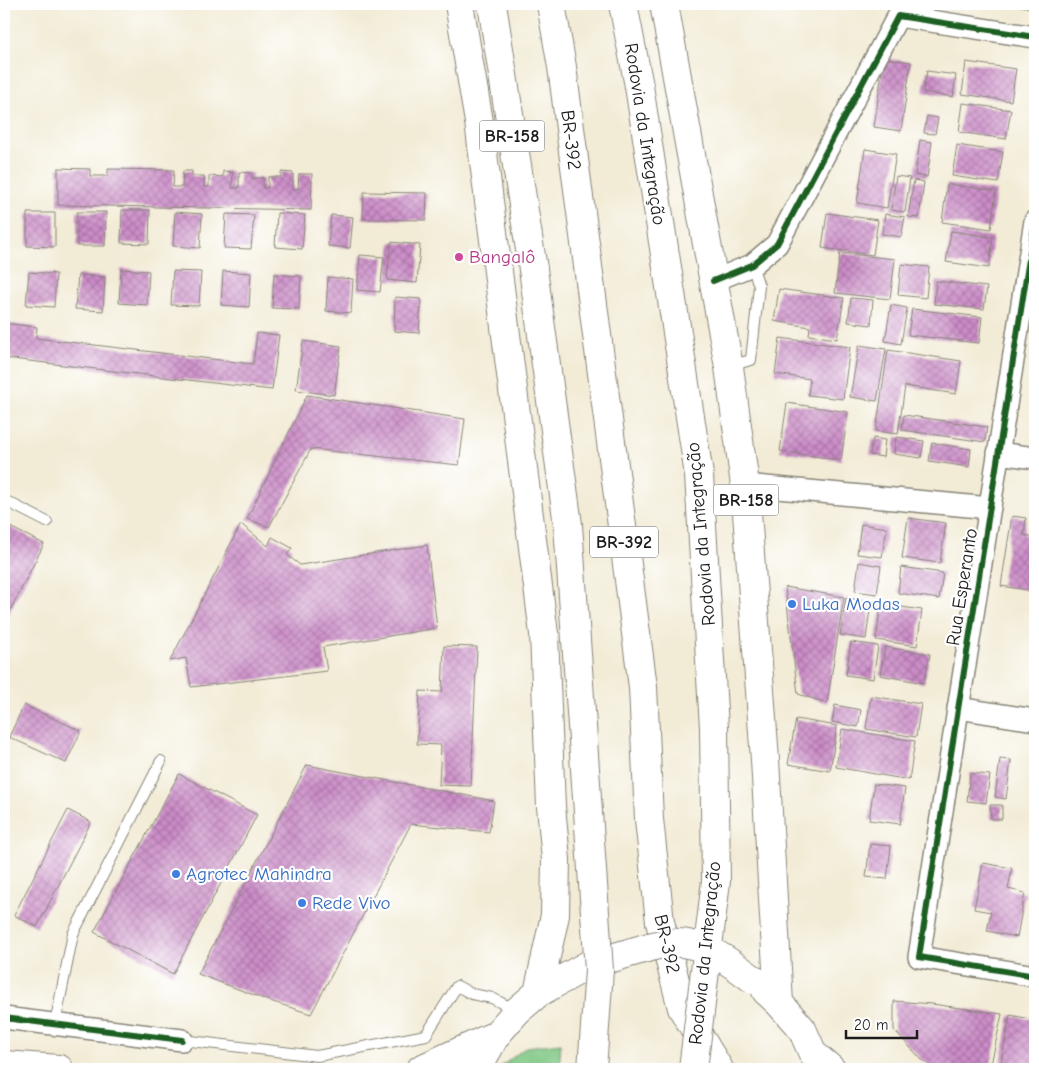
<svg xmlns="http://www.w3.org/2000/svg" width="1039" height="1073" viewBox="0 0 1039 1073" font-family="'Comic Neue',sans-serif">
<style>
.green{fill:#7fc784;stroke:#4e7250}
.building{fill:url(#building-cross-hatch)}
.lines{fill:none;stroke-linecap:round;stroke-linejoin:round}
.lane-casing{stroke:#878478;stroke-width:12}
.street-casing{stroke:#878478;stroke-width:24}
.primary-casing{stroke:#878478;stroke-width:30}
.highway-casing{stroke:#878478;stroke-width:30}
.lane{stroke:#fff;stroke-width:10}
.street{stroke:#fff;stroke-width:21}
.primary{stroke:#fff;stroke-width:28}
.highway{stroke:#fff;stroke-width:28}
.highway-bridge-casing{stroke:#878478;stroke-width:30;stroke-linecap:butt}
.highway-bridge{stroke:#fff;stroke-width:28}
.cycleway-casing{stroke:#fff;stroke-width:9}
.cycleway{stroke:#1b5e20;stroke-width:6}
.hotel-dot{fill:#d1479c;stroke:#fff;stroke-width:2}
.shop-dot{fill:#3f7fe0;stroke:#fff;stroke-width:2}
.labels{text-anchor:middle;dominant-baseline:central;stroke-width:4.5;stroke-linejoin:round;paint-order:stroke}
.shield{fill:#fff;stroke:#606060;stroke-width:1}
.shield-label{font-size:18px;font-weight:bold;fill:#1c1c1c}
.street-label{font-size:19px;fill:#1c1c1c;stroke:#fff}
.hotel-label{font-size:19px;fill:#b23c85;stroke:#fff;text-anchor:start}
.shop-label{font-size:19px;fill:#366cbe;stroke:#fff;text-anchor:start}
</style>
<defs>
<pattern id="building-cross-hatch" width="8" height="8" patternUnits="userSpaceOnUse" patternTransform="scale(1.25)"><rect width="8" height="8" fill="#cc8cc8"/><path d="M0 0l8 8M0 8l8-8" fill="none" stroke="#a572a2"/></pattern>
</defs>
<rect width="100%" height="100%" fill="#fff"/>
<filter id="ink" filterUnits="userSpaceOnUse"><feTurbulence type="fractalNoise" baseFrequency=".02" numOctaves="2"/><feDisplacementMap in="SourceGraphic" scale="10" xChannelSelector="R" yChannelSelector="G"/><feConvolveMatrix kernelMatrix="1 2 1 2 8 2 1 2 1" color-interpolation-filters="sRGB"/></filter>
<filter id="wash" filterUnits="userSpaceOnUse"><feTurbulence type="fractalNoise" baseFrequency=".0096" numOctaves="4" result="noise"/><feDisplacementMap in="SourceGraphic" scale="20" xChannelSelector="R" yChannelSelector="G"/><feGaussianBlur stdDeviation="1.12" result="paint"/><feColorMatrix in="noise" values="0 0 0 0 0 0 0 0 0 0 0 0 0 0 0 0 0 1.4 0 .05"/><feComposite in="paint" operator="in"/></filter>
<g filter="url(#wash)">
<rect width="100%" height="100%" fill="#f2ebd5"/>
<path class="green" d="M561 1043 559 1069H498L526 1047Z"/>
<g id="blocks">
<path class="building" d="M1011 4H1031V8Z
M884 58 911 62 901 131 874 127Z
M966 62 1016 69 1011 101 962 94Z
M927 71 956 75 953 97 923 92Z
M963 103 1011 110 1006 139 959 132Z
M927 116 938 118 935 134 924 133Z
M920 140 932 142 927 177 915 175Z
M957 145 1003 152 998 183 952 176Z
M865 149 896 154 887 208 857 203Z
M58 168 90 169V176H108V169L174 170 173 187H182L183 171H192V176H204V187H209V176L223 177V171L233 172 232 188H239V172L252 173V178H263V188H268V177H281V172L293 173V189H298L299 174H312L311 210 58 205Z
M896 176 910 178 905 212 891 210Z
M914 180 924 182 919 218 908 217Z
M947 184 996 191 991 229 942 222Z
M364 192 427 193 426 220 363 219Z
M4 209H9L8 242H4Z
M122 210H150L149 244 121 243Z
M77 212H106L105 246H77Z
M175 212 202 214 200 248 173 246Z
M27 213H55V247L27 246Z
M277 213 305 215 302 249 275 247Z
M827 213 878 220 873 255 822 248Z
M226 214 254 215 251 249 224 248Z
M885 214 905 217 901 237 882 234Z
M331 215 353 217 350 248 328 246Z
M951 231 993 237 989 268 946 262Z
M391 242 420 245 417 283 387 280Z
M840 253 895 259 890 299 835 293Z
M360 255 384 257 380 292 357 290Z
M901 264 929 267 926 298 898 295Z
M121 269 149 271 147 305 119 303Z
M173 271 201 272 199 306 171 305Z
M223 271 251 273 249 307 221 305Z
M29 272 56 274 54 307 26 305Z
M274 274 301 276 299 309 272 308Z
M78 275 105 277 103 311 75 309Z
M328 277 353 279 351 313 326 311Z
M936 281 987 287 984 309 934 304Z
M779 289 844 298 837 339 809 335 810 327 774 321Z
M395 297 421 299 419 333 394 331Z
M851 298 873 300 871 325 848 322Z
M891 305 907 308 901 344 885 341Z
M912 309 982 317 979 343 908 335Z
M4 323 37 327 36 338 253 364 257 333 279 335 272 390 4 358Z
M780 338 850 347 843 399 808 395 810 379 775 374Z
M303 341 341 346 334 395 296 390Z
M859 345 886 349 877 401 850 397Z
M888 350 961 361 956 394 905 386 898 434 876 431Z
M307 395 465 419 459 465 311 449 269 527 247 519Z
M787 403 848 412 841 460 780 451Z
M904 415 987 427 985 442 902 430Z
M896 437 924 441 921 458 894 454Z
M873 438 885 440 883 457 870 455Z
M932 443 971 449 969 467 929 461Z
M1012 516 1026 518 1024 535 1035 537V591L1001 586Z
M908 518 946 523 940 563 902 558Z
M4 524 44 544 4 623Z
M241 524 268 546 272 537 292 548 287 555 300 565 427 545 437 628 323 647 327 671 191 687 186 658 170 661Z
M861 524 887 528 882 557 857 554Z
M859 562 881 566 877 594 855 591Z
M901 567 943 573 939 599 898 593Z
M785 587 844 597 827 703 798 694Z
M846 598 871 602 866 639 840 635Z
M881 604 922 610 917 646 876 640Z
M851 642 878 646 873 679 846 675Z
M444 646 477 647 471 786 439 785 441 745 417 744 420 691 442 692Z
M885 647 930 654 924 683 880 675Z
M871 696 921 704 916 737 866 729Z
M24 705 81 731 66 763 9 737Z
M835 705 861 710 858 727 832 722Z
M796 719 837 726 830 771 788 764Z
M842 729 915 741 909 780 836 767Z
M1000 759 1011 760 1006 799 995 797Z
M307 765 494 801 489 832 411 824 311 1014 267 1000 198 974Z
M970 773 990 775 986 803 967 801Z
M179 774 257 815 173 974 94 932Z
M874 784 905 788 900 824 869 820Z
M990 805H1002V819H991Z
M68 810 91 822 37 927 14 915Z
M870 844 891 846 887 879 866 877Z
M983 863 1012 868 1008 889 1025 893 1017 937 987 931 991 912 974 909Z
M894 1001 932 1004 1002 1014 990 1069H936L922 1060 894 1030Z
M1010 1015 1035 1020V1069H1000Z"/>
</g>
</g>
<g filter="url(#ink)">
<use href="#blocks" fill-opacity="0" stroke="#878478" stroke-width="1"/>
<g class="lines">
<defs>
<path id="lane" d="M729 366 751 360 759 286 752 265
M4 500 47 522
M55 1024 73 934 161 761
M182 1040 317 1056 426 1035 457 986 472 994 492 998 515 1010"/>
<path id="street" d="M1035 221 919 957 1035 976
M713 281 752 265 777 244 898 16 1035 37
M998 453 1035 458
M745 485 990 508
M958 708 1035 720
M4 1018 182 1040"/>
<path id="primary" d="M4 1065 59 1069
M421 1069 496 1035"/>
<path id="highway" d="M459 4 479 122 544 634 551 806 556 860 555 915 538 993
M492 4 533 269
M551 4 562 67 643 687 649 819 660 922 682 1008 719 1069
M623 4 639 86
M664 4 729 367 745 485 765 760 779 1003
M766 991 779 1003 802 1029 813 1054 831 1069
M477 1069 496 1035 517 1011 538 993 588 965 646 948"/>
</defs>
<use href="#lane" class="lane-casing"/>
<use href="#street" class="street-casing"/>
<use href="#primary" class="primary-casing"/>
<use href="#highway" class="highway-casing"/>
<use href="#lane" class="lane"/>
<use href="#street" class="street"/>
<use href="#primary" class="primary"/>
<use href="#highway" class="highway"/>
<defs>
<path id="highway-bridge" d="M639 86 699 475 714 728 716 881 693 1069
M533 269 568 525 599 970 592 1069
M646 948C653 946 661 944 669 943 701 940 729 961 754 980"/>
</defs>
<use href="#highway-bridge" class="highway-bridge-casing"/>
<use href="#highway-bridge" class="highway-bridge"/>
<defs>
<path id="cycleway" d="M1035 221 919 957 1035 976
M713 281 752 265 777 244 898 16 1035 37
M4 1018 182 1040"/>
</defs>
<use href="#cycleway" class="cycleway-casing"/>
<use href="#cycleway" class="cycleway"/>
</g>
</g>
<circle class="hotel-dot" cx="459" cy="257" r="5"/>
<g class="shop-dot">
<circle cx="792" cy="604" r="5"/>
<circle cx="176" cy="874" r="5"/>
<circle cx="302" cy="903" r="5"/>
</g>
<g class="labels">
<g class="shield">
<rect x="479.5" y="120.5" width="65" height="31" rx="4"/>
<rect x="713.5" y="484.5" width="65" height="31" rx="4"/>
<rect x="590" y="526.5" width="68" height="31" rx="4"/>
</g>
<g class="shield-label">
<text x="512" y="136">BR-158</text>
<text x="746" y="500">BR-158</text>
<text x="624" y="542">BR-392</text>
</g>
<g class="street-label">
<text transform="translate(645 134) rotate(81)">Rodovia da Integração</text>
<text transform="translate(571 140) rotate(83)">BR-392</text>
<text transform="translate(701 534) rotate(-95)">Rodovia da Integração</text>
<text transform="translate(962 587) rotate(-81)">Rua Esperanto</text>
<text transform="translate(667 944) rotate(77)">BR-392</text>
<text transform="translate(705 953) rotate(-84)">Rodovia da Integração</text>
</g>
<g class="hotel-label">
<text x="469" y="257">Bangalô</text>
</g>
<g class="shop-label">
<text x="802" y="604">Luka Modas</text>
<text x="186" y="874">Agrotec Mahindra</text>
<text x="312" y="903">Rede Vivo</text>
</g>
</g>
<rect width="1039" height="1073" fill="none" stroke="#fff" stroke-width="20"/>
<path d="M846 1030v8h71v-8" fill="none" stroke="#1c1c1c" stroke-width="2.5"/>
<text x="854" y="1030" font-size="15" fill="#1c1c1c" stroke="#ffffff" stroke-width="4" paint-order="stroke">20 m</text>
</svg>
